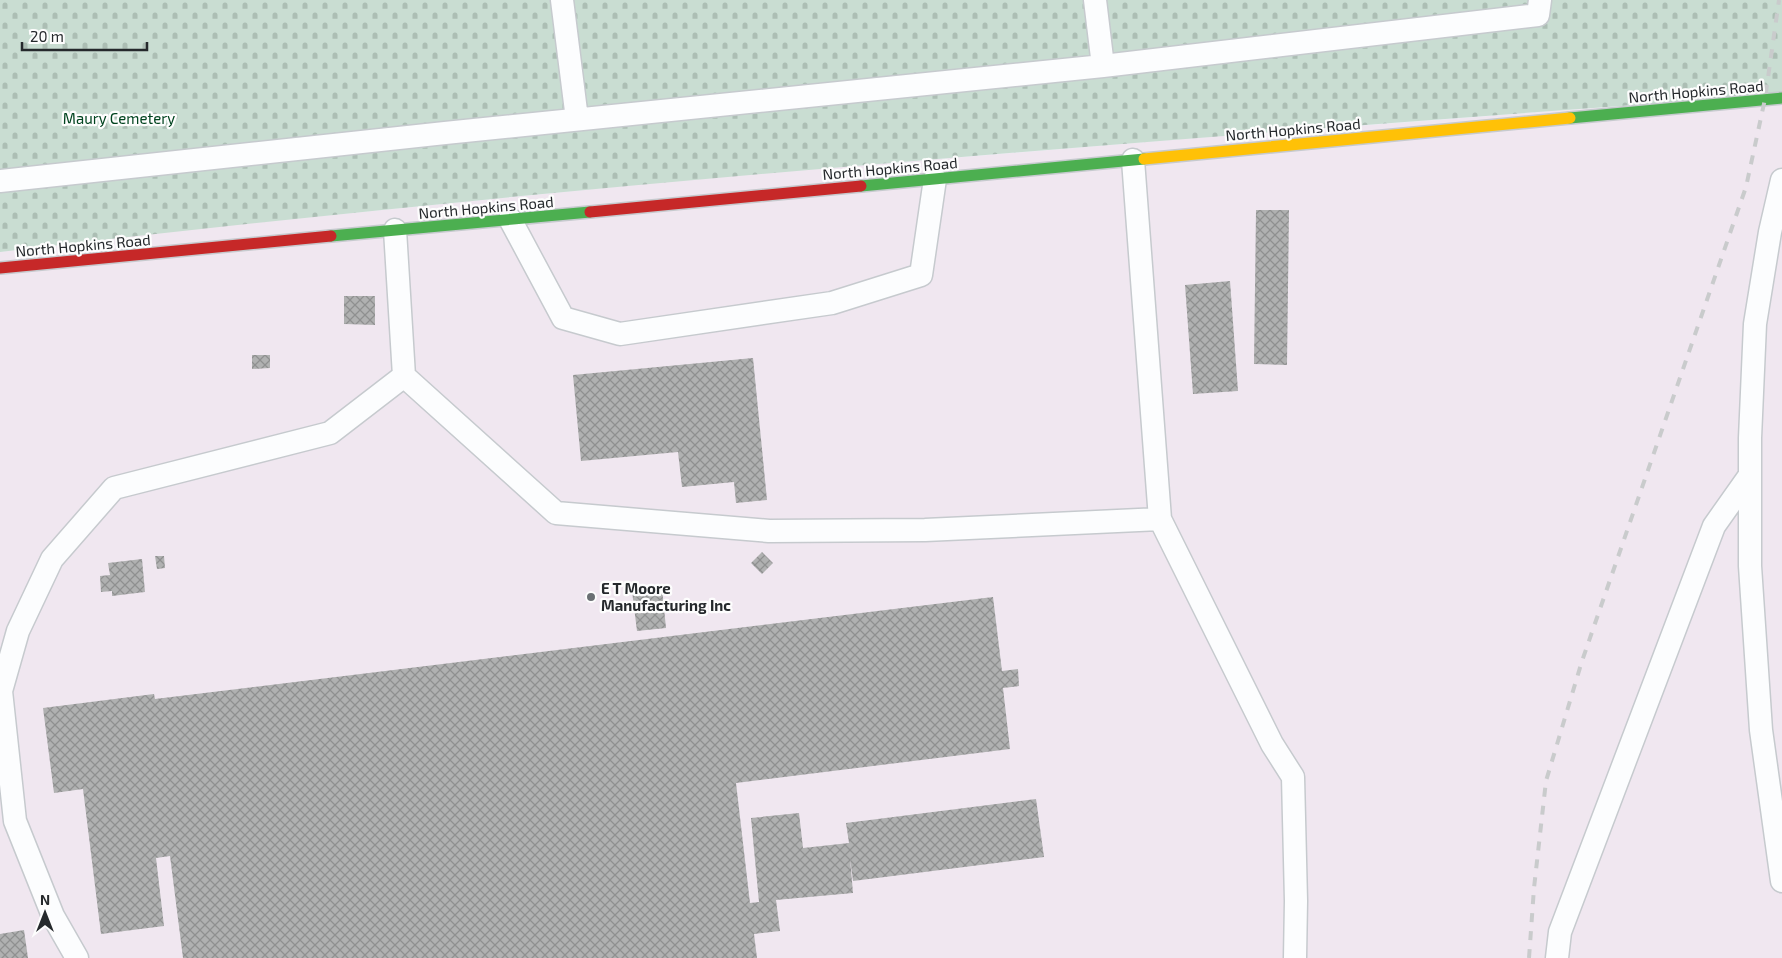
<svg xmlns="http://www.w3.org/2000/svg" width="1782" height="958" viewBox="0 0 1782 958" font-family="'Exo 2',sans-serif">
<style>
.industrial{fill:#f0e7f0}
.cemetery{fill:url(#cemetery-stones)}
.building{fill:url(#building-cross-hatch)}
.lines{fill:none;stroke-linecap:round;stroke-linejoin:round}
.lane-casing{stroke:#c6cace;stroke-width:25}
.fast-casing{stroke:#c6cace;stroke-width:14}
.slow-casing{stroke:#c6cace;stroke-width:14}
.jam-casing{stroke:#c6cace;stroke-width:14}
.lane{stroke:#fcfdfe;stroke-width:22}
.fast{stroke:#4caf50;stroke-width:11}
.slow{stroke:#ffc107;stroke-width:11}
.jam{stroke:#c62828;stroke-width:11}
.rail{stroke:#c9cbcc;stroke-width:4;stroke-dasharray:9 9;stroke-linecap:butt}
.poi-dot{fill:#6a6f73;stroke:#fdfdfd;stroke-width:2}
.labels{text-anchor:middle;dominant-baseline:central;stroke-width:4.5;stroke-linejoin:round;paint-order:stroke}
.street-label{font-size:15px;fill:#25292c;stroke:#fdfdfd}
.park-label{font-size:15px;fill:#01441f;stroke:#fdfdfd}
.poi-label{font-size:15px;font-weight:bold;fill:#25292c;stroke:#fdfdfd;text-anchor:start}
</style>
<defs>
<pattern id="cemetery-stones" width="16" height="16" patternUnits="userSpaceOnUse" patternTransform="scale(1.25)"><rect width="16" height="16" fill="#c9ddd2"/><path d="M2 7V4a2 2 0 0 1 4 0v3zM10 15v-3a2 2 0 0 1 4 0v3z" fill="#acbeb4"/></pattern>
<pattern id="building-cross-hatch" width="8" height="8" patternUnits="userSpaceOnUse" patternTransform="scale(1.25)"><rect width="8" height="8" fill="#b0b1b1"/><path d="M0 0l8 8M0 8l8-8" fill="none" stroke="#8f9090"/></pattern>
</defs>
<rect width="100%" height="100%" fill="#ebf1f6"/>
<path class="industrial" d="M1782 94V958H0V252L190 229 684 180 1182 139Z"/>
<path class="cemetery" d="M0 0H1782V94C1187 138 592 181 0 252Z"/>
<path class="building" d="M1256 210H1289L1287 365 1254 364Z
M1230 281 1238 391 1193 394 1185 285Z
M344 296H375V325L344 324Z
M252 355H270V368L252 369Z
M753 358 767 500 736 503 734 482 682 487 678 452 581 461 573 375Z
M762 552 773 563 762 574 751 563Z
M155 556H164L165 568 157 569Z
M142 559 145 592 112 596V591L101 592 100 576 110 575 108 563Z
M662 588 666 628 637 631 632 591Z
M993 597 1002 671 1018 669 1019 686 1003 688 1010 749 736 783 750 903 759 902 751 818 799 813 803 848 849 843 846 823 1036 799 1044 857 853 881 850 858 853 893 776 900 780 931 754 934 757 958H183L170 856 156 858 164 926 101 934 83 789 54 793 43 708 154 694 155 699Z
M24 930 28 958H0V934Z"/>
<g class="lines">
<defs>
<path id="lane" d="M562 0 577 119
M1095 0 1103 66
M1782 180 1770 232 1755 324 1750 438V566L1761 730 1782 881
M0 181 445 133 1103 66 1538 15 1540 0
M510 219 563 318 620 334 832 303 921 275 935 179
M395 230 404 376 556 513 769 531 925 530 1160 519 1133 160
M1160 519 1272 744 1293 777 1296 901 1295 958
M77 958 53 916 15 821 1 691 18 631 52 559 114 488 330 433 404 376
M1557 958 1560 932 1714 526 1750 475"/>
<path id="fast" d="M1570 118 1782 98
M861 186 1144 159
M331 236 590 212"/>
<path id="slow" d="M1144 159 1570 118"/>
<path id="jam" d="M590 212 861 186
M0 268 331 236"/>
</defs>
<use href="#lane" class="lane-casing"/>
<use href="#fast" class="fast-casing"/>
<use href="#slow" class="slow-casing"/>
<use href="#jam" class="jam-casing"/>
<use href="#lane" class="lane"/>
<use href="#fast" class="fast"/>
<use href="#slow" class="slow"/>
<use href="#jam" class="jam"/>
<path class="rail" d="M1529 958 1534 888 1546 781 1582 661 1746 187 1765 99 1779 0"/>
</g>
<circle class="poi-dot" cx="591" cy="597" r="5"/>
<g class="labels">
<g class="street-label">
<text transform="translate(1696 91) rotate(-5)">North Hopkins Road</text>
<text transform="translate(1293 129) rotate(-5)">North Hopkins Road</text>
<text transform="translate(890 168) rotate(-5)">North Hopkins Road</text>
<text transform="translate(486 207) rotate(-5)">North Hopkins Road</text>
<text transform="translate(83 245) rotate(-5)">North Hopkins Road</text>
</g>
<g class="park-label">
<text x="119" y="118">Maury Cemetery</text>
</g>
<g class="poi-label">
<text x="601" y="588">E T Moore<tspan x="601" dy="17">Manufacturing Inc</tspan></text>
</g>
</g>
<g transform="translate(45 913)" stroke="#fdfdfd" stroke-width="4" paint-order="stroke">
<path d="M0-4L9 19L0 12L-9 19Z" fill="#25292c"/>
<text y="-8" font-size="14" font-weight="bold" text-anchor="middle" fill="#25292c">N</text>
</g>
<path d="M22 42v8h125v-8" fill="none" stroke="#25292c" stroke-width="2.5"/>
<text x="30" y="42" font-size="15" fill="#25292c" stroke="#fdfdfd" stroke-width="4" paint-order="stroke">20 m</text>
</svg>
